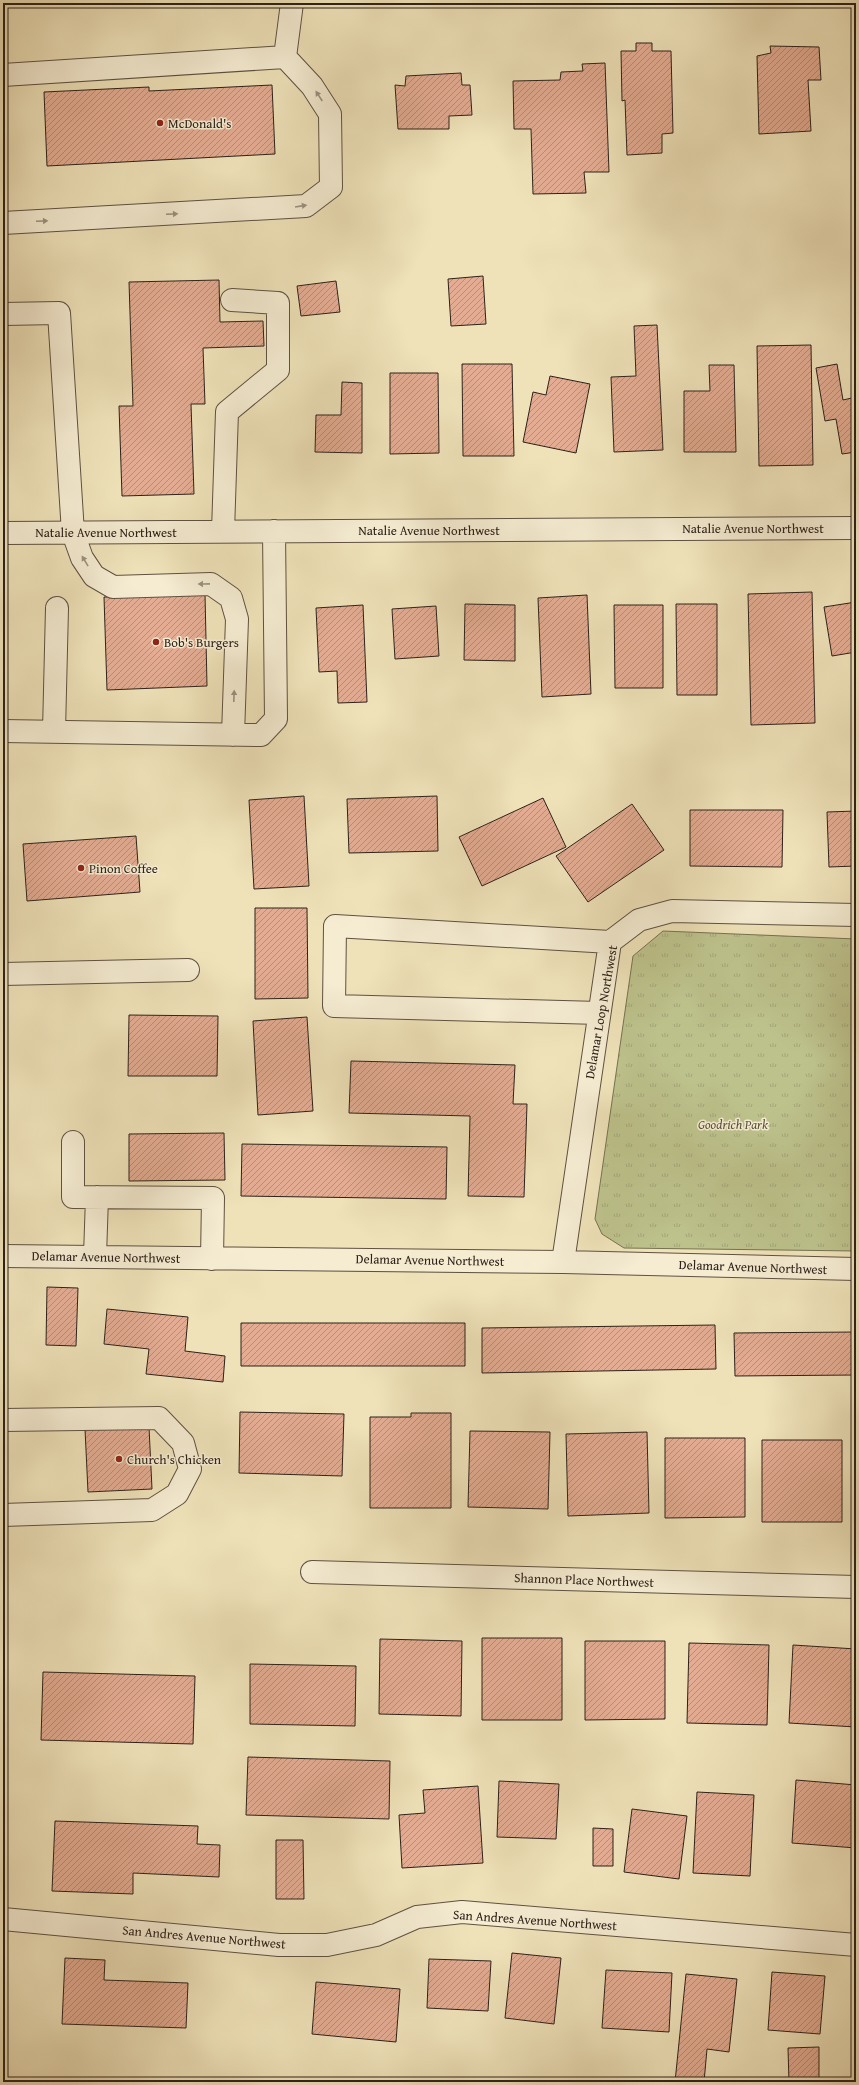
<svg xmlns="http://www.w3.org/2000/svg" width="859" height="2085" viewBox="0 0 859 2085" font-family="'Gentium Book Plus',serif">
<style>
.grass{fill:url(#grass-tufts);stroke:#757252}
.building{fill:url(#building-hatch);stroke:#2d2119}
.lines{fill:none;stroke-linecap:round;stroke-linejoin:round}
.minor-casing{stroke:#5e5141;stroke-width:24}
.minor{stroke:#f5ecd2;stroke-width:22}
.oneway{fill:#9b917f}
.poi-dot{fill:#8f2418;stroke:#f5ecd2;stroke-width:1.5}
.labels{text-anchor:middle;dominant-baseline:central;stroke-width:3;stroke-linejoin:round;paint-order:stroke}
.poi-label{font-size:13px;fill:#2d2119;stroke:#f5ecd2;text-anchor:start}
.street-label{font-size:13px;fill:#2d2119;stroke:#f5ecd2}
.park-label{font-size:13px;font-style:italic;fill:#58513c;stroke:#f5ecd2}
</style>
<defs>
<pattern id="grass-tufts" width="24" height="20" patternUnits="userSpaceOnUse"><rect width="24" height="20" fill="#bdc28c"/><path d="M3 7l-1-3M5 7V3M7 7l1-3M15 17l-1-3M17 17v-4M19 17l1-3" fill="none" stroke="#a3a678"/></pattern>
<pattern id="building-hatch" width="6" height="6" patternUnits="userSpaceOnUse"><rect width="6" height="6" fill="#e3ac93"/><path d="M-1 1l2-2M0 6l6-6M5 7l2-2" fill="none" stroke="#b88c77"/></pattern>
</defs>
<rect width="100%" height="100%" fill="#efe2b9"/>
<filter id="stains"><feTurbulence type="fractalNoise" baseFrequency=".005" numOctaves="4"/><feColorMatrix values="0 0 0 0 .2 0 0 0 0 .09 0 0 0 0 .02 0 0 0 .5 -.17"/></filter>
<radialGradient id="worn" r=".72"><stop offset=".6" stop-color="#630" stop-opacity="0"/><stop offset="1" stop-color="#630" stop-opacity=".3"/></radialGradient>
<path class="grass" d="M663 931 856 939V1251L624 1248 602 1234 595 1219 633 956Z"/>
<path class="building" d="M636 43H652V51H671L673 133 662 134V153L627 155 625 100 622 101 621 51H636Z
M770 46 819 47 821 80H808L811 131 759 134 757 56 771 53Z
M605 63 609 172H584L586 193 533 194 531 129H514L513 81 560 80 561 72 583 71 582 64Z
M461 73 462 85H470L472 115 449 116V129H398L395 85 405 86 406 76Z
M272 85 275 154 47 166 44 92 149 87V91Z
M483 276 486 324 451 326 448 279Z
M219 280 220 322 263 321 264 346 203 348 205 404H191L194 494 122 496 119 406H133L129 282Z
M336 281 340 312 301 316 297 286Z
M657 325 663 450 614 452 611 377 636 376 634 326Z
M811 345 813 465 759 466 757 346Z
M462 364H512L514 456H463Z
M837 364 843 400 856 397V452L842 454 836 419 825 421 816 368Z
M709 365H734L736 452H684V391H710Z
M390 373H438L439 453 390 454Z
M550 376 590 384 576 453 523 442 533 392 546 395Z
M342 382 362 383V453L315 452 316 415H341Z
M812 592 815 723 751 725 748 594Z
M205 594 207 686 107 690 104 597Z
M587 595 591 694 542 697 538 598Z
M856 602V652L832 656 824 607Z
M465 604 515 605V661L464 660Z
M676 604H717V695H677Z
M363 605 367 702 338 703 337 671 319 672 316 608Z
M614 605H663V688H615Z
M436 606 439 656 395 659 392 609Z
M304 796 309 886 254 889 249 800Z
M437 796 438 851 349 853 347 799Z
M543 798 566 847 482 886 459 837Z
M632 804 664 850 588 902 556 856Z
M690 810H783L782 867 690 866Z
M856 811V866L829 867 827 812Z
M136 836 140 892 27 901 23 844Z
M255 908H307L308 998 255 999Z
M129 1015 218 1016 217 1076H128Z
M307 1017 313 1111 258 1115 253 1021Z
M351 1061 515 1065 513 1104H527L524 1197 468 1196 470 1116 349 1113Z
M224 1133 225 1180 129 1181V1134Z
M242 1144 447 1147 446 1199 241 1196Z
M47 1287 78 1288 76 1346 46 1345Z
M107 1309 188 1317 185 1351 225 1356 223 1382 146 1374 149 1349 104 1344Z
M241 1323H465V1366H241Z
M715 1325 716 1369 482 1373V1328Z
M856 1332V1375L735 1376 734 1333Z
M240 1412 344 1414 342 1476 239 1473Z
M411 1413H451V1508H370V1417H411Z
M149 1427 152 1489 88 1492 85 1429Z
M470 1431 550 1432 548 1509 468 1507Z
M647 1432 649 1513 568 1516 566 1434Z
M665 1438H745V1517L665 1518Z
M762 1440H842V1522H762Z
M482 1638H562V1720H482Z
M380 1639 462 1641 461 1716 379 1714Z
M585 1641H665V1719L585 1720Z
M689 1643 769 1645 767 1725 687 1723Z
M793 1645 856 1649V1727L789 1723Z
M250 1664 356 1666 355 1726 250 1724Z
M43 1672 195 1676 193 1744 41 1740Z
M248 1757 390 1761 389 1819 246 1815Z
M796 1780 856 1785V1848L792 1843Z
M499 1781 559 1784 556 1839 497 1837Z
M478 1786 483 1863 402 1868 399 1815 425 1813 423 1790Z
M697 1792 754 1795 750 1876 693 1873Z
M632 1809 687 1816 679 1879 624 1872Z
M55 1821 198 1826 197 1844 220 1845 219 1877 133 1873V1894L52 1891Z
M593 1828 613 1829V1866H593Z
M276 1840H303L304 1899H276Z
M512 1953 561 1958 554 2024 505 2018Z
M65 1958 105 1960 104 1980 188 1983 186 2028 62 2024Z
M429 1959 491 1961 488 2011 427 2008Z
M606 1970 672 1973 669 2032 602 2028Z
M772 1972 825 1976 820 2034 768 2030Z
M686 1974 737 1979 729 2052 707 2049 704 2082H675Z
M316 1982 400 1989 396 2042 312 2034Z
M819 2047V2082H789L788 2048Z"/>
<g class="lines">
<defs>
<path id="minor" d="M285 57 292 3
M3 75 285 57 312 86 330 114 331 187 306 206 3 223
M3 314 59 313 73 533 82 558 94 576 113 587 211 584 231 598 237 619 233 735
M223 531 227 412 278 370V303L232 300
M3 533 856 528
M3 731 261 735 276 719 274 531
M54 731 57 608
M3 974 188 970
M599 1013 334 1006 335 926 610 942
M73 1142V1197L213 1198 212 1259
M3 1256 563 1262 856 1269
M95 1256 97 1197
M563 1262 610 942 639 920 672 911 856 915
M3 1420 159 1418 183 1443 190 1469 177 1494 152 1510 3 1515
M312 1572 856 1587
M3 1919 279 1945H327L376 1935 417 1917 462 1912 856 1945"/>
</defs>
<use href="#minor" class="minor-casing"/>
<use href="#minor" class="minor"/>
</g>
<defs><path id="oneway-solid" d="M-6-.8H1V-3.2L6.5 0L1 3.2V.8H-6Z"/></defs>
<g class="oneway">
<use href="#oneway-solid" transform="translate(319 96) rotate(-123)"/>
<use href="#oneway-solid" transform="translate(301 206) rotate(-9)"/>
<use href="#oneway-solid" transform="translate(172 214) rotate(-3)"/>
<use href="#oneway-solid" transform="translate(42 221) rotate(-3)"/>
<use href="#oneway-solid" transform="translate(85 561) rotate(-121)"/>
<use href="#oneway-solid" transform="translate(204 584) rotate(179)"/>
<use href="#oneway-solid" transform="translate(234 696) rotate(-88)"/>
</g>
<g class="poi-dot">
<circle cx="160" cy="123" r="4"/>
<circle cx="156" cy="642" r="4"/>
<circle cx="81" cy="868" r="4"/>
<circle cx="119" cy="1459" r="4"/>
</g>
<g class="labels">
<g class="poi-label">
<text x="168" y="123">McDonald's</text>
<text x="164" y="642">Bob's Burgers</text>
<text x="89" y="868">Pinon Coffee</text>
<text x="127" y="1459">Church's Chicken</text>
</g>
<g class="street-label">
<text x="753" y="528">Natalie Avenue Northwest</text>
<text x="429" y="530">Natalie Avenue Northwest</text>
<text x="106" y="532">Natalie Avenue Northwest</text>
<text transform="translate(601 1012) rotate(-80)">Delamar Loop Northwest</text>
<text transform="translate(106 1257) rotate(1)">Delamar Avenue Northwest</text>
<text transform="translate(430 1260) rotate(1)">Delamar Avenue Northwest</text>
<text transform="translate(753 1267) rotate(2)">Delamar Avenue Northwest</text>
<text transform="translate(584 1580) rotate(2)">Shannon Place Northwest</text>
<text transform="translate(535 1920) rotate(4)">San Andres Avenue Northwest</text>
<text transform="translate(204 1937) rotate(5)">San Andres Avenue Northwest</text>
</g>
<g class="park-label">
<text x="733" y="1124">Goodrich Park</text>
</g>
</g>
<rect width="859" height="2085" fill="none" stroke="#efe2b9" stroke-width="16"/>
<rect x="4" y="4" width="851" height="2077" fill="none" stroke="#2d2119" stroke-width="2"/>
<rect x="8" y="8" width="843" height="2069" fill="none" stroke="#2d2119"/>
<rect width="100%" height="100%" filter="url(#stains)"/>
<rect width="100%" height="100%" fill="url(#worn)"/>
</svg>
